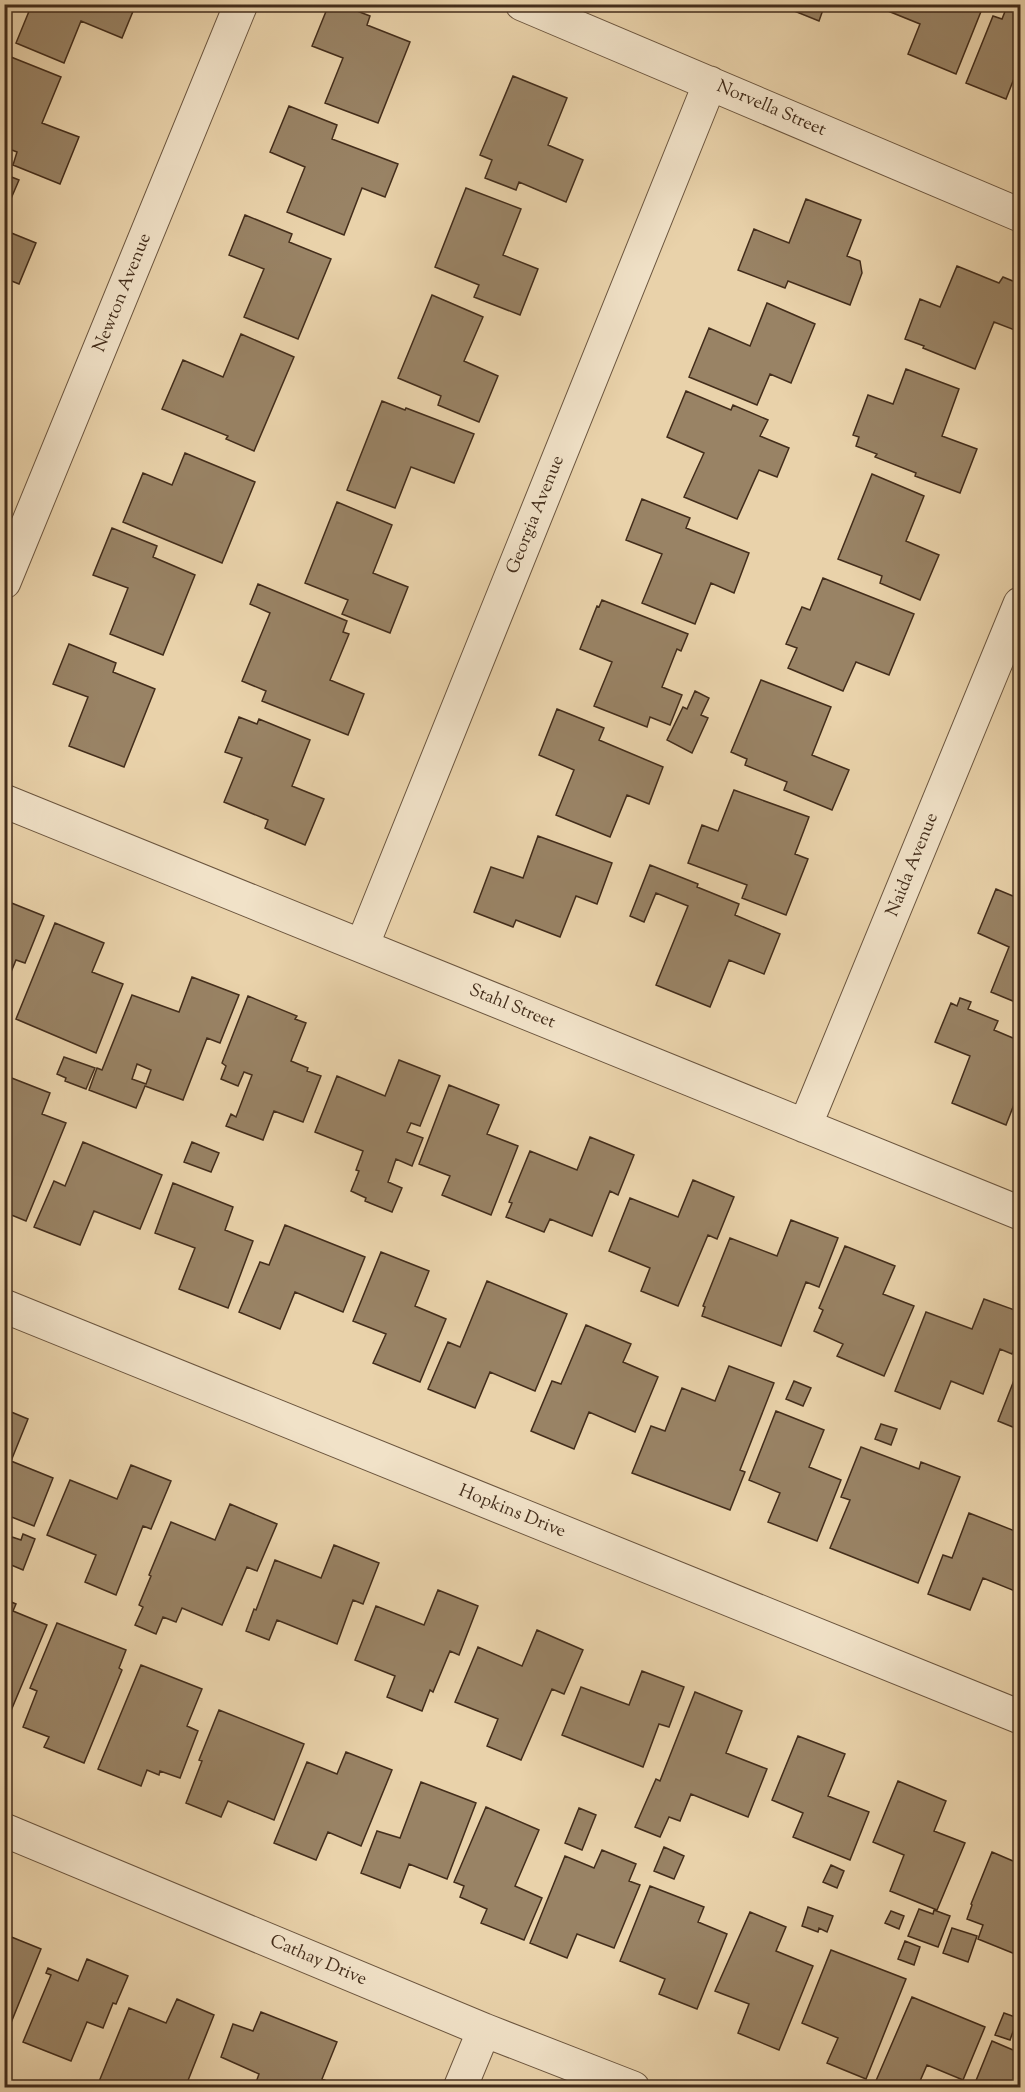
<svg xmlns="http://www.w3.org/2000/svg" width="1025" height="2092" viewBox="0 0 1025 2092" font-family="'Sorts Mill Goudy',serif">
<style>
.building{fill:#998365;stroke:#432d1b;stroke-width:1.5;fill-rule:evenodd}
.lines{fill:none;stroke-linecap:round;stroke-linejoin:round}
.minor-casing{stroke:#6c563f;stroke-width:35}
.minor{stroke:#f1e2c8;stroke-width:33}
.labels{text-anchor:middle;dominant-baseline:central;stroke-width:5;stroke-linejoin:round;paint-order:stroke}
.street-label{font-size:18px;fill:#432d1b;stroke:#f1e2c8}
</style>
<rect width="100%" height="100%" fill="#e9d2aa"/>
<filter id="stains"><feTurbulence type="fractalNoise" baseFrequency=".00333" numOctaves="4"/><feColorMatrix values="0 0 0 0 .2 0 0 0 0 .09 0 0 0 0 .02 0 0 0 .5 -.17"/></filter>
<radialGradient id="worn" r=".72"><stop offset=".6" stop-color="#630" stop-opacity="0"/><stop offset="1" stop-color="#630" stop-opacity=".3"/></radialGradient>
<path class="building" d="M32 4H136L122 38 81 21 64 63 16 43Z
M329 4H339L370 16 367 25 410 42 378 123 325 103 343 58 312 46Z
M777 4H825L819 21Z
M891 4H984L956 74 908 54 920 24 888 11Z
M1008 4H1020V72L1017 71 1006 99 966 83 993 16 1002 19Z
M6 55 61 77 42 123 79 137 60 184 13 165 17 152 4 147V60Z
M513 76 567 98 548 145 583 160 566 202 519 182 516 190 485 178 492 160 480 155Z
M289 106 337 125 332 139 398 164 385 197 362 188 344 235 287 212 305 167 270 152Z
M4 174 19 180 4 215Z
M466 188 521 209 503 255 538 269 520 315 474 297 479 285 435 267Z
M806 199 861 220 847 256 860 261 862 273 850 305 788 281 785 288 738 270 754 229 789 243Z
M245 215 292 234 289 242 331 259 298 339 244 317 264 269 229 255Z
M4 230 36 243 19 284 4 278Z
M957 266 999 283 1003 277 1020 284V332L994 322 975 369 923 348 924 346 905 339 920 299 940 307Z
M432 295 483 317 464 361 498 376 479 422 438 405 441 396 398 378Z
M767 303 815 324 791 383 770 374 757 405 689 377 709 328 750 346Z
M241 334 294 357 254 451 226 439 228 436 162 409 183 360 223 377Z
M906 369 959 389 942 436 977 449 960 493 915 476 916 473 875 457 877 454 856 446 859 437 853 435 868 395 893 404Z
M686 391 731 410 733 405 768 420 760 436 789 448 777 477 759 470 737 519 684 497 704 453 667 437Z
M382 401 405 410 406 408 474 434 454 483 411 467 395 508 347 490Z
M185 453 255 482 222 563 123 522 143 473 172 485Z
M872 474 924 496 906 541 939 555 920 600 880 583 882 576 838 559Z
M642 499 690 518 686 528 749 553 734 593 711 583 695 624 642 603 662 554 626 540Z
M337 502 392 525 373 573 408 587 390 633 342 614 348 600 305 583Z
M112 528 157 546 153 557 195 575 163 655 110 634 128 588 93 575Z
M823 578 914 614 889 675 856 662 843 691 788 668 797 648 786 644 802 607 810 610Z
M258 584 347 621 343 632 349 634 330 680 364 694 348 735 262 701 266 691 242 681 270 613 250 604Z
M602 600 688 634 681 651 677 649 662 687 682 695 670 725 650 717 647 727 594 706 612 662 580 649 597 606 599 607Z
M69 644 116 663 113 672 155 689 124 767 69 746 88 697 53 684Z
M761 680 831 707 812 755 849 770 832 810 784 790 787 782 745 765 747 759 731 752Z
M695 691 709 698 701 715 708 718 692 753 667 740 683 707 687 709Z
M557 709 604 728 599 740 663 767 649 804 627 795 610 837 556 815 574 770 539 755Z
M239 717 257 724 259 719 310 740 292 786 324 799 305 845 265 828 268 820 224 802 242 758 225 752Z
M734 790 809 817 795 854 808 859 786 915 742 898 747 885 688 863 702 825 718 831Z
M538 836 612 863 597 904 576 896 560 937 516 920 513 927 474 912 491 867 523 878Z
M650 865 698 884 697 887 739 904 735 915 780 934 764 974 729 960 710 1007 656 985 688 906 656 893 644 922 630 916Z
M996 889 1020 899V1004L991 992 1009 947 978 933Z
M4 900 44 916 25 963 16 960 4 989Z
M55 923 104 943 92 972 123 984 96 1053 16 1019Z
M192 977 239 995 220 1043 207 1038 183 1100 145 1086 136 1108 89 1090 97 1068 102 1070 132 995 179 1012ZM137 1064 151 1070 146 1084 132 1079Z
M248 996 297 1016 295 1019 306 1023 291 1061 308 1068 307 1071 321 1076 303 1122 274 1111 263 1140 226 1126 231 1114 236 1117 252 1075 244 1072 238 1086 221 1079 226 1066 222 1063Z
M960 998 971 1002 968 1009 998 1021 994 1030 1020 1041V1089L1006 1125 952 1103 970 1056 935 1042 951 1003 957 1006Z
M64 1057 95 1068 86 1089 65 1081 66 1078 57 1074Z
M399 1060 440 1076 420 1126 411 1123 407 1132 423 1138 412 1166 396 1159 388 1182 402 1188 392 1212 365 1201 366 1198 351 1191 359 1171 356 1170 363 1151 315 1132 337 1076 385 1096Z
M4 1075 50 1093 42 1114 66 1123 26 1221 4 1212Z
M449 1085 499 1105 487 1134 518 1146 491 1215 442 1195 450 1176 419 1164Z
M590 1137 634 1155 618 1195 610 1191 592 1236 550 1219 544 1232 506 1217 512 1203 509 1202 530 1151 577 1170Z
M83 1142 162 1175 140 1229 94 1211 80 1245 34 1227 54 1181 65 1186Z
M192 1142 219 1153 211 1172 184 1162Z
M693 1180 734 1197 717 1239 708 1235 678 1306 641 1291 650 1268 609 1251 630 1198 678 1217Z
M173 1183 233 1207 225 1230 253 1241 228 1308 179 1289 195 1248 155 1233Z
M791 1220 838 1238 819 1287 806 1282 781 1346 702 1316 705 1307 703 1306 730 1238 777 1256Z
M285 1225 365 1257 343 1312 295 1292 280 1329 239 1312 260 1262 269 1265Z
M845 1246 895 1266 883 1294 914 1306 884 1376 837 1356 843 1344 814 1331 823 1310 819 1308Z
M381 1252 429 1271 415 1306 446 1319 420 1382 373 1363 386 1334 353 1321Z
M487 1281 567 1314 535 1391 490 1372 475 1408 428 1389 448 1342 460 1347Z
M984 1299 1020 1312V1333L1012 1354 1000 1349 983 1394 951 1381 940 1409 895 1391 926 1312 972 1329Z
M586 1325 631 1344 623 1362 658 1377 635 1432 589 1412 574 1449 531 1431 552 1381 561 1384Z
M1020 1365V1430L998 1421Z
M729 1366 774 1383 740 1470 745 1472 730 1510 632 1473 651 1426 665 1431 682 1388 715 1401Z
M794 1381 811 1388 803 1406 786 1399Z
M4 1409 28 1419 11 1461 53 1478 34 1526 4 1514Z
M776 1411 824 1430 809 1467 841 1480 817 1541 768 1522 780 1493 749 1480Z
M881 1424 897 1429 891 1445 875 1439Z
M861 1447 919 1469 921 1462 960 1477 918 1583 830 1548 850 1500 841 1497Z
M131 1465 171 1481 151 1529 143 1526 116 1595 85 1582 96 1555 47 1535 70 1480 117 1499Z
M230 1504 277 1524 257 1571 247 1567 222 1625 182 1608 176 1622 163 1617 156 1634 135 1625 143 1607 139 1605 151 1576 149 1575 171 1522 215 1540Z
M969 1513 1020 1533V1593L983 1578 970 1610 928 1594 943 1555 952 1558Z
M23 1534 35 1539 23 1570 4 1562V1555L12 1537 21 1540Z
M334 1545 379 1563 363 1604 353 1600 337 1644 277 1620 269 1640 246 1631 254 1609 256 1610 275 1560 321 1578Z
M438 1590 478 1606 459 1655 450 1651 433 1692 430 1690 422 1711 387 1697 395 1676 355 1660 376 1606 424 1625Z
M4 1599 16 1604 13 1611 47 1625 5 1725Z
M57 1623 126 1650 119 1668 122 1670 84 1763 44 1747 49 1737 23 1727 37 1691 30 1688Z
M537 1630 583 1650 564 1694 552 1689 521 1760 487 1746 498 1719 455 1702 478 1647 522 1666Z
M141 1665 202 1689 187 1726 198 1731 180 1778 160 1771 159 1775 147 1770 141 1786 98 1769Z
M642 1671 684 1687 669 1727 659 1724 643 1767 562 1735 581 1687 629 1705Z
M695 1692 742 1711 726 1753 767 1769 748 1817 691 1794 680 1821 669 1817 660 1837 635 1827 656 1779 660 1781Z
M219 1710 304 1744 274 1820 228 1801 221 1817 186 1803 202 1761 199 1760Z
M798 1736 845 1754 828 1796 869 1812 850 1860 793 1837 803 1813 772 1800Z
M346 1752 392 1770 361 1846 328 1832 316 1860 274 1843 307 1762 337 1774Z
M898 1781 946 1801 934 1831 965 1843 937 1910 890 1891 904 1855 873 1842Z
M421 1782 476 1803 447 1879 409 1864 400 1888 361 1873 377 1831 400 1838Z
M486 1807 539 1830 515 1886 542 1898 524 1940 481 1923 487 1909 460 1897 464 1886 454 1882Z
M579 1808 596 1815 582 1850 565 1843Z
M664 1847 684 1856 674 1879 654 1871Z
M602 1850 636 1864 629 1881 640 1885 614 1948 577 1934 567 1958 530 1943 565 1856 594 1868Z
M992 1852 1020 1864V1940L1015 1954 978 1939 983 1925 967 1919 972 1905 971 1904Z
M831 1865 844 1871 837 1888 823 1882Z
M650 1886 704 1907 698 1922 727 1934 697 2009 659 1994 665 1979 620 1961Z
M808 1907 833 1916 827 1932 819 1928 818 1932 802 1926Z
M919 1909 933 1914 934 1910 950 1916 938 1947 908 1936Z
M891 1911 904 1916 899 1929 885 1923Z
M750 1912 786 1927 776 1951 813 1966 779 2050 738 2033 749 2004 715 1991Z
M952 1928 977 1936 968 1962 943 1953Z
M4 1934 41 1949 4 2040Z
M905 1941 920 1947 914 1965 898 1959Z
M831 1950 906 1979 866 2079 827 2063 838 2038 802 2023Z
M87 1959 128 1976 116 2004 113 2003 103 2028 87 2022 71 2061 23 2042 51 1975 46 1973 48 1968 78 1981Z
M912 1997 985 2027 963 2080 927 2065 917 2088H886L875 2083Z
M177 1999 214 2015 185 2088H107L98 2084 129 2008 166 2023Z
M261 2012 337 2042 322 2079 342 2088H254L259 2074 221 2057 233 2024 253 2031Z
M1004 2013 1018 2018 1010 2040 995 2035Z
M992 2041 1020 2053V2088H973Z"/>
<g class="lines">
<defs>
<path id="minor" d="M522 4 1020 215
M4 582 241 4
M4 801 1020 1213
M362 946 710 83
M805 1126 1020 604
M4 1306 1020 1717
M4 1830 484 2030 633 2088
M460 2088 484 2030"/>
</defs>
<use href="#minor" class="minor-casing"/>
<use href="#minor" class="minor"/>
</g>
<g class="labels">
<g class="street-label">
<text transform="translate(771 109) rotate(23)">Norvella Street</text>
<text transform="translate(123 293) rotate(-68)">Newton Avenue</text>
<text transform="translate(536 515) rotate(-68)">Georgia Avenue</text>
<text transform="translate(913 865) rotate(-68)">Naida Avenue</text>
<text transform="translate(512 1007) rotate(22)">Stahl Street</text>
<text transform="translate(512 1512) rotate(22)">Hopkins Drive</text>
<text transform="translate(318 1961) rotate(23)">Cathay Drive</text>
</g>
</g>
<rect width="1025" height="2092" fill="none" stroke="#e9d2aa" stroke-width="24"/>
<rect x="6" y="6" width="1013" height="2080" fill="none" stroke="#432d1b" stroke-width="3"/>
<rect x="12" y="12" width="1001" height="2068" fill="none" stroke="#432d1b" stroke-width="1.5"/>
<rect width="100%" height="100%" filter="url(#stains)"/>
<rect width="100%" height="100%" fill="url(#worn)"/>
</svg>
